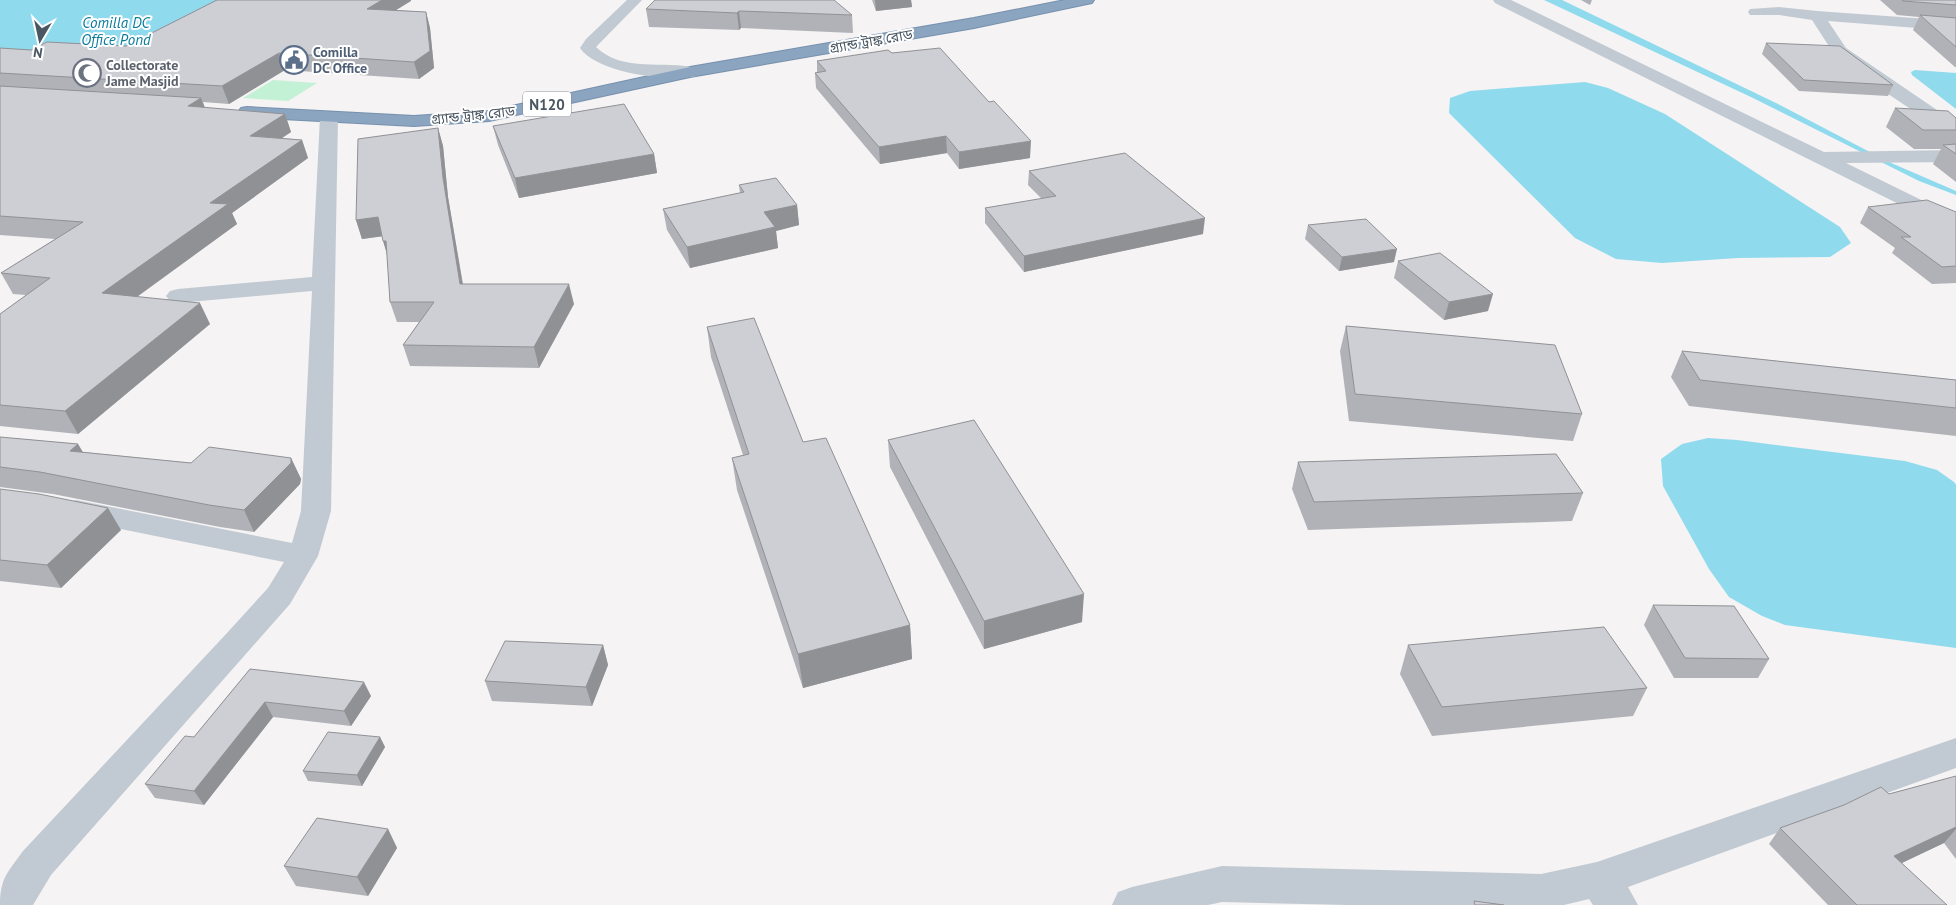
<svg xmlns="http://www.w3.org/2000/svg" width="1956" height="905" viewBox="0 0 1956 905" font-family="'PT Sans','Noto Sans Bengali',sans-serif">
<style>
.green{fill:#c3f1d5}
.water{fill:#90daee}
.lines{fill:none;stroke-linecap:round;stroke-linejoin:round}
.highway-casing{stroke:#7690ad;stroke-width:2}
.minor{fill:#c1cad2;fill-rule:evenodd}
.highway{fill:#8ba5c1;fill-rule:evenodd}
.wall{fill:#b0b2b7}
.shaded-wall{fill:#909195}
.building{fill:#cdcfd5;stroke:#909195}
.labels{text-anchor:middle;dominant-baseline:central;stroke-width:4;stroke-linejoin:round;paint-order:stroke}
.far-street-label{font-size:14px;fill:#4a5661;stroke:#fff}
.far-service-label{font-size:14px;font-weight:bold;fill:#4e5e75;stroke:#fff;text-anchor:start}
.far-worship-label{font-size:14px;font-weight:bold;fill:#5b616d;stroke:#fff;text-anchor:start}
.far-water-label{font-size:15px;font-style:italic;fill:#0c7c9b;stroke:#fff}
.shield{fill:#fff;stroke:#808990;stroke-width:1}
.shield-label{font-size:15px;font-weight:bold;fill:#4a5661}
</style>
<rect width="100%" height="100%" fill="#f5f3f3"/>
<path class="green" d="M273 80 317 83 288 101 243 98Z"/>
<path class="water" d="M0 0H242L124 61 0 53Z
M1544 0H1562L1776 103 1889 162 1956 191V195L1919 181 1753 98Z
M1915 70 1956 73V109L1912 75 1911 72Z
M1585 82 1608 88 1665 114 1840 227 1851 243 1830 257 1738 258 1662 263 1616 259 1575 238 1449 113 1450 98 1470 91Z
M1708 438 1737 440 1905 461 1937 470 1954 482 1956 485V648L1785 625 1762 616 1729 597 1709 569 1663 486 1661 459 1682 444Z"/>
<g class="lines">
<defs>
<path id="highway" d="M1065 0H1094L1092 3 1087 4 974 28 690 77 489 121 414 126 247 117 241 116 238 112 241 108 247 107 414 116 489 111 690 67 974 18Z"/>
</defs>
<use href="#highway" class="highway-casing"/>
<path class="minor" d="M627 0H642L596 47C623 73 664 60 696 68L698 72 696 76C668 82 597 73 580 48L586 39Z
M1493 0H1511L1824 152 1956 150V162L1846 163 1956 217V231L1949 229 1495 3Z
M1779 7 1817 11 1956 21V31L1828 21 1846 48 1956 123V136L1950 135 1885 92 1834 54 1812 20 1779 15H1750L1748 12 1750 9Z
M329 112 335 113 338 117 331 511 318 556 290 604 51 875 33 905H0C0 878 8 872 23 851L227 633 268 588 284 562 76 520 66 517 61 510 66 503 76 500 292 543 301 511 312 291 178 303 170 301 166 296 170 291 178 289 312 277 320 117 323 113Z
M1956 738V768L1628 887 1638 905H1593L1589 899 1564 905H1348L1222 902 1208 905H1112L1118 892 1132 887 1222 866 1541 874 1597 862Z"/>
<use href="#highway" class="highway"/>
</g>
<path class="wall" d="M217 0H411L395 10 426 12 430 28 434 68 419 79 285 70 229 104 203 102 205 108 285 114 291 132 282 138 302 140 308 158 232 213 237 224 137 297 210 324 78 434 0 426V314L26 295 13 294 1 273 55 239 0 235V48L31 50 126 46Z
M655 0 852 15 853 33 741 28 739 30 649 27 646 9Z
M872 0H916H911L912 7 876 11Z
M1581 0H1592L1590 5Z
M1880 0H1956V67H1955L1913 30 1919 17 1897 15Z
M1766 43 1893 85 1888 96 1799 91 1762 54Z
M892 53 989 102 1030 158 959 169 947 153 880 164 816 88 815 73 817 72V61Z
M1895 108 1956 118V182L1933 164 1941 149H1914L1886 127Z
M493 126 654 154 657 173 519 198 498 145Z
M438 128 443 146 448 197 463 284 574 304 539 368 410 366 403 345 419 322H397L390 302 387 253 382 236 362 239 356 220Z
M1029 171 1203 234 1024 272 985 223V208L1042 199 1028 185Z
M739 185 797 205 799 225 776 231 778 248 690 268 667 230 663 209 740 193Z
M1868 207 1956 212V283L1932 284 1892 253 1895 248 1860 223Z
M1308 225 1394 262 1339 271 1305 239Z
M1398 261 1488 311 1444 320 1394 278Z
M1346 326 1582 414 1573 441 1349 421 1340 351Z
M707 327 803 442 910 625 912 659 803 688 737 490 732 458 743 455 711 357Z
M1682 351 1956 380V436L1689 406 1671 377Z
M0 437 78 444 83 452 191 463 291 458 301 479 300 484 254 532 220 527 53 494 0 487Z
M888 440 1082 622 984 649 890 467Z
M1298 462 1583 493 1572 521 1308 530 1292 489Z
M0 489 121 530 61 588 0 581Z
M1653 605 1769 659 1758 678H1674L1644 625Z
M603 645 608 665 592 706 492 701 485 681Z
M1408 645 1647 688 1633 716 1432 736 1400 674Z
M250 669 371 696 351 726 273 717 204 805 155 798 145 784 194 737Z
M380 737 385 747 362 786 308 781 303 771Z
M1956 776V859L1944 843 1901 863 1947 905H1828L1769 844 1780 828 1889 794Z
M388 829 397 848 368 896 296 886 284 866Z"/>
<path class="shaded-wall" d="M382 0H411V1L372 25 367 9Z
M875 0H916H911L912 7 876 11Z
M739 11 741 28 739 30 737 13Z
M426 12 430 28 434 68 419 79 414 62Z
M279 53 285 70 229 104 222 86Z
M201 98 208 116 188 106Z
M285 114 291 132 258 154 250 136Z
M438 128 443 146 448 197 466 304 460 284 443 178Z
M946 136 947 153 880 164 879 147Z
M302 140 308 158 232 213 237 224 113 314 102 293 210 203Z
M1031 141 1030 158 959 169V152Z
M654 154 657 173 519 198 515 178Z
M797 205 799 225 776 231 778 248 690 268 687 247 764 212Z
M378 217 385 236 362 239 356 220Z
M1205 218 1203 234 1024 272V256Z
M383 241H386L389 261Z
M1397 249 1394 262 1339 271 1342 257Z
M569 284 574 304 539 368 534 347Z
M1493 294 1488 311 1444 320 1449 302Z
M200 303 210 324 78 434 65 411Z
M78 444 90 466 70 451Z
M291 458 301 479 300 484 254 532 244 510Z
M108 508 121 530 61 588 47 565Z
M1084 594 1082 622 984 649V621Z
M910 625 912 659 803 688 798 654Z
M603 645 608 665 592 706 586 687Z
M364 682 371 696 351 726 344 711Z
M265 702 273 717 204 805 194 791Z
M380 737 385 747 362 786 357 775Z
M1956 827V829L1944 843 1881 873 1894 856Z
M388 829 397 848 368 896 357 877Z"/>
<path class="building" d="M217 0H382L367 9 426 12 430 51 414 62 279 53 222 86 0 73V48L31 50 47 42 126 46Z
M655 0H834L852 15 739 11 737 13 646 9Z
M1902 0H1956V5L1903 1Z
M1920 15 1956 18V47Z
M1766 43 1840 46 1893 85 1804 80Z
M940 48 989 102 994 101 1031 141 959 152 946 136 879 147 815 73 826 71 817 61 888 50 892 53Z
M0 86 201 98 188 106 285 114 250 136 302 140 210 203 228 204 102 293 200 303 65 411 0 405V314L50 278 1 273 83 222 0 216Z
M624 104 654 154 515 178 493 126Z
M1895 108 1948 111 1956 118V130H1923Z
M438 128 443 178 460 284H569L534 347 403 345 434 302H390L386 241H383L378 217 356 220 358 139Z
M1956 144V154L1943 145Z
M1125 153 1205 218 1024 256 985 208 1056 196 1029 171Z
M776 178 797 205 764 212 775 227 687 247 663 209 744 192 739 185Z
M1927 200 1956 212V266L1942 267 1901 237H1911L1868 207Z
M1366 219 1397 249 1342 257 1308 225Z
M1440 253 1493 294 1449 302 1398 261Z
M754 318 803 442 826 438 910 625 798 654 732 458 749 454 707 327Z
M1346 326 1555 345 1582 414 1355 394Z
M1682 351 1956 380V408L1700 380Z
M974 420 1084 594 984 621 888 440Z
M0 437 78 444 70 451 191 463 209 447 291 458V463L244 510 209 505 40 472 0 467Z
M1556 454 1583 493 1314 502 1298 462Z
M0 489 39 494 108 508 47 565 0 560Z
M1653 605 1734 606 1769 659 1685 658Z
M1604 627 1647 688 1442 707 1408 645Z
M505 641 603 645 586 687 485 681Z
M250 669 364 682 344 711 265 702 194 791 145 784 185 736 194 737Z
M328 732 380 737 357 775 303 771Z
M1956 776V827L1894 856 1947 905H1857L1780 828 1844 805 1881 787 1889 794Z
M317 818 388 829 357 877 284 866Z
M1474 901 1504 905H1475Z"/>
<defs>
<symbol id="civic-ring" viewBox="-11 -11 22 22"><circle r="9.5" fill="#fff" stroke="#5c6f8a" stroke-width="1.5"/><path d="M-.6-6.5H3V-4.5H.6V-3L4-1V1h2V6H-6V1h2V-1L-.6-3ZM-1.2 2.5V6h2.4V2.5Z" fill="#5c6f8a"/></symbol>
<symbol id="mosque-ring" viewBox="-11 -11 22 22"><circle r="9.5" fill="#fff" stroke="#6b7280" stroke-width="1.5"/><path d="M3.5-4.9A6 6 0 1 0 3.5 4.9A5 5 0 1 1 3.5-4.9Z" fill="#6b7280"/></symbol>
</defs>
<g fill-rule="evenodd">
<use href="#civic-ring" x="278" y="44" width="32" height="32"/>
<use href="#mosque-ring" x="71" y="57" width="32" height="32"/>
</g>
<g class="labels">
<g class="far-street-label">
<text transform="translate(871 41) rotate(-10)">গ্র্যান্ড ট্রাঙ্ক রোড</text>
<text transform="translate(473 115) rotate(-6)">গ্র্যান্ড ট্রাঙ্ক রোড</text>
</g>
<g class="far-service-label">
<text x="313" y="52">Comilla<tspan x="313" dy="16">DC Office</tspan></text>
</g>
<g class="far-worship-label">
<text x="106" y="65">Collectorate<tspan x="106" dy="16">Jame Masjid</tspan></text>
</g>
<g class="far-water-label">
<text x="116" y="22">Comilla DC<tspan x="116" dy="17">Office Pond</tspan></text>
</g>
<rect class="shield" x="523" y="91.5" width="48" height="25" rx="4"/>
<g class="shield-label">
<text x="547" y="104">N120</text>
</g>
</g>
<g transform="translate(40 40) rotate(189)" stroke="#ffffff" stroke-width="4" paint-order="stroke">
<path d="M0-4L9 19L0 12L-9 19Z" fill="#4a5661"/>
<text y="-8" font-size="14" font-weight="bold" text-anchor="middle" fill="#4a5661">N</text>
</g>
</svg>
